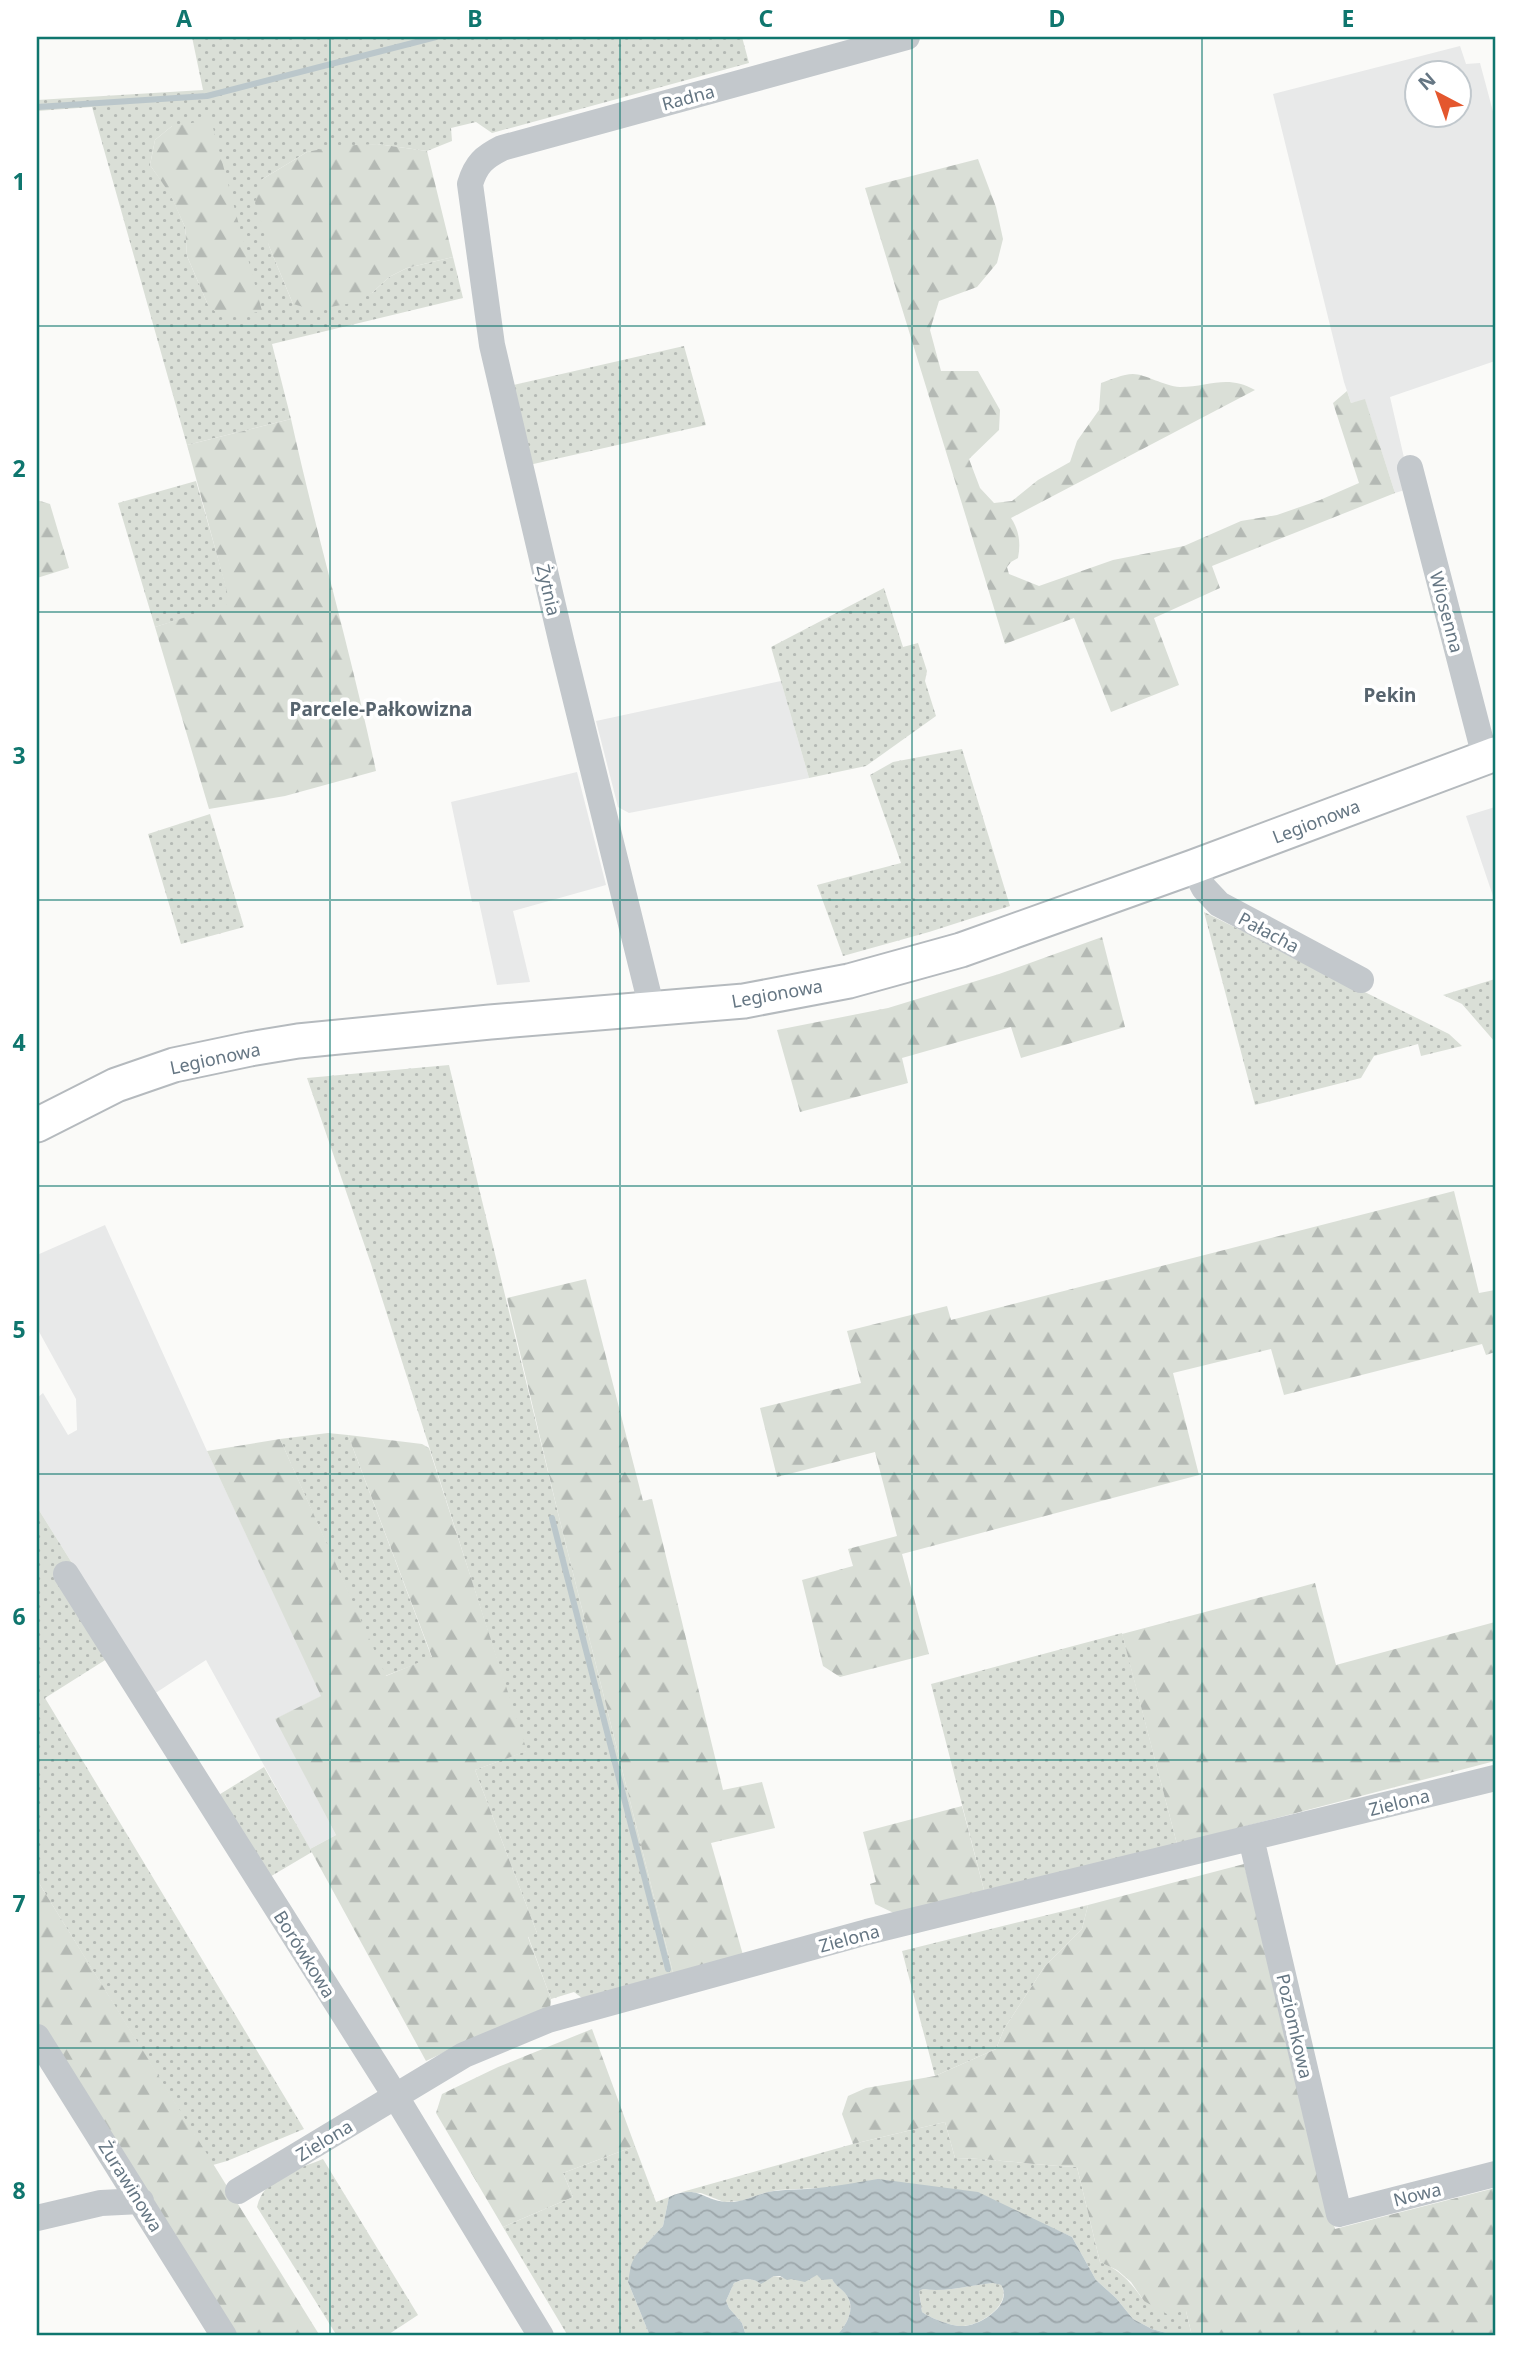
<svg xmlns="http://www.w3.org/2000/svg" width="1532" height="2373" viewBox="0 0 1532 2373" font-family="'Noto Sans',sans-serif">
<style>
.built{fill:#e8e9e9;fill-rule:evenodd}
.grass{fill:url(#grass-dots);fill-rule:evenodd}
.forest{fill:url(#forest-firs)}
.water{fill:url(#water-waves);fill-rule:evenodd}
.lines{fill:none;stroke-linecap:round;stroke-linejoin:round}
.stream{stroke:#bbc7cb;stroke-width:6}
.major-casing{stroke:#b5babe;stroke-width:37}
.minor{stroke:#c3c8cc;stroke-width:26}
.major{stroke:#fff;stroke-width:33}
.grid{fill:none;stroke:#0f766e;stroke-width:2;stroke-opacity:0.55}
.labels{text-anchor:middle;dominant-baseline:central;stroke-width:7;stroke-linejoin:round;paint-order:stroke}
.street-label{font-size:18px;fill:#657683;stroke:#fff}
.neighbourhood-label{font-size:19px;font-weight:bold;fill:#57646e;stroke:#fff}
.neatline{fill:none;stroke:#0f766e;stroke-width:2.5}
.grid-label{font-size:23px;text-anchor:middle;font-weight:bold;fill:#0f766e}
</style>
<defs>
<pattern id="grass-dots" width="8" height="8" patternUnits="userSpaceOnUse" patternTransform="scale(1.75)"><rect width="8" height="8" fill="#dadfd7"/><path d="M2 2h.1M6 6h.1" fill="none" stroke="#b4b9b4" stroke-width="1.8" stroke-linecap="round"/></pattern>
<pattern id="forest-firs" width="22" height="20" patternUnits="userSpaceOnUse" patternTransform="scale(1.75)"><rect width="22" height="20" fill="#dadfd7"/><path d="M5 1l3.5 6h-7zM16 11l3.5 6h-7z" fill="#b4b9b4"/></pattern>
<pattern id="water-waves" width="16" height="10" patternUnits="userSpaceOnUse" patternTransform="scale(1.75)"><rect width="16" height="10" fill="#bbc7cb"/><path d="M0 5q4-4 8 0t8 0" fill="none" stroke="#9ca6aa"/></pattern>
</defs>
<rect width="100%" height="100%" fill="#fafaf8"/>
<path class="built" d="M1460 46 1466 64 1480 63 1495 119V361L1390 397 1411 488 1395 493 1365 400 1351 403 1344 382 1273 94ZM1416 74H1458V116H1416Z
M781 681 809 778 629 813 618 807 596 721Z
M577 772 606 885 513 911 530 982 497 985 479 902H472L451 802Z
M1495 807V902L1466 816Z
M105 1225 207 1451 322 1696 276 1719 336 1835 310 1849 206 1660 154 1694 37 1507V1398L43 1393 68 1435 77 1430 76 1399 37 1328V1255Z"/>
<path class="grass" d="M192 37H742L749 63 492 133 476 122 451 128 452 141 427 151 377 144 307 152 261 180 269 246 293 304 372 293 389 277 407 268 453 257 463 298 272 344 291 419 187 445 92 107 37 111V100L203 90ZM172 126 208 305 187 256 185 227 170 193 150 165 155 140Z
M684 346 706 425 529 465 509 386Z
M196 481 231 604 155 627 118 503Z
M884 588 903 647 918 643 927 671 925 681 936 716 866 766 809 778 771 647Z
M962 749 1010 906 929 932 843 956 817 885 901 863 870 775 893 762Z
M210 814 244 927 181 944 148 834Z
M1204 912 1449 1034 1462 1046 1421 1056 1418 1044 1374 1056 1361 1078 1255 1105Z
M1495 979V1042L1462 1004 1443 995Z
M449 1065 558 1513 673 1973 582 1998 574 1992 551 1999 528 1936 537 1933 475 1770 526 1751 371 1264 307 1078Z
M328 1433 348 1435 432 1658 385 1676 280 1439Z
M37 1507 72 1563 110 1657 45 1698 304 2129 227 2161 213 2165 37 1880Z
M1122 1633 1177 1844 985 1894 931 1684Z
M264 1767 312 1852 268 1878 217 1796Z
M1088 1905 1082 1929 1045 1966 1004 2029 996 2049 935 2076 902 1951Z
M945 2122 955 2158C996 2159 1036 2165 1077 2167L1100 2262C1121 2270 1132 2284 1144 2301L1186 2311 1192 2336H1177L1152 2329 1133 2319 1116 2298 1096 2280 1072 2237 1036 2221 819 2188 778 2190 764 2193 741 2201 724 2202 701 2193 682 2192 853 2144Z
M635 2146 656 2202 669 2197 663 2226 635 2256 628 2282 650 2336H568L503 2227 573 2197 563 2173Z
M323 2159 418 2315 386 2336H337L257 2207C264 2176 297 2170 323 2159Z
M817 2275 832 2279C836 2286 843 2289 847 2296 856 2310 846 2326 836 2336H746L742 2323 729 2308 726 2301 734 2283C743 2279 752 2277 761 2283L774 2276 791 2279Z
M993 2283 1001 2285C1013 2304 980 2326 963 2326 953 2327 930 2318 922 2312L919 2290 923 2289C945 2293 970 2285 993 2283Z"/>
<path class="forest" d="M211 120 262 311 244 315 220 316 208 305 187 256 185 227 170 194 150 165 155 140 172 126Z
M377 144 427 151 453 257 407 268 389 277 372 293 352 303 314 310 293 304 269 246 255 203 261 180 307 152 337 146Z
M978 159 996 207 1003 239 997 263 977 287 939 301 930 330 941 371H978L1000 410 999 430 969 459 980 488 994 503 1012 501 1038 480 1070 462 1077 441 1099 410 1101 383C1110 380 1123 374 1133 374 1145 374 1164 386 1180 387 1209 387 1227 374 1255 390L1011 518C1019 530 1021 543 1018 558L1011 562 1007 567 1009 574 1039 586 1113 560 1184 546 1241 521 1277 515 1320 500 1359 483 1333 403 1347 391 1351 403 1365 399 1395 493 1212 566 1220 588 1154 618 1179 685 1111 712 1074 618 1005 644 865 188Z
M291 419C317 537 351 652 376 771L285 796 209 809 155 627 230 603 187 445Z
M37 500 50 504 69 568 37 578Z
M1102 937 1125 1027 1021 1058 1011 1027 902 1058 908 1083 800 1112 777 1030 888 1008 999 974Z
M1454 1191 1479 1293 1495 1290V1352L1486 1355 1482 1344 1284 1395 1271 1349 1173 1373 1199 1475 902 1554 929 1654 840 1677 823 1666 802 1580 853 1566 848 1549 897 1536 875 1452 777 1477 760 1408 861 1383 847 1331 947 1306 951 1320Z
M586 1279 643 1501 652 1499 723 1790 762 1782 775 1828 711 1843 743 1955 673 1973 558 1513 507 1298Z
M348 1435 422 1444 429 1448 527 1751 475 1770 537 1933 528 1937 551 1999 550 2009 481 2035 426 2061 310 1849 336 1835 275 1719 321 1696 207 1451 280 1439 386 1676 432 1657Z
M1315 1583 1336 1665 1495 1622V1761L1177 1844 1122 1634Z
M962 1806 985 1894 900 1916 875 1904 870 1884 876 1882 863 1832Z
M1244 1864 1335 2229 1495 2188V2336H1192L1186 2311 1167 2314 1144 2301 1131 2282 1117 2270 1100 2262 1077 2167C1036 2165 996 2159 955 2158L945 2122 853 2144 842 2114 848 2096 866 2088 935 2076 996 2049 1004 2029 1045 1966 1082 1929 1088 1905Z
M37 1880 320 2336H232L37 2025Z
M592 2029 635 2146 563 2173 573 2197 503 2227 436 2113 442 2094 498 2067Z"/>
<path class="water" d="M878 2179 978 2192 1072 2237 1096 2280 1116 2298 1133 2319 1152 2329 1177 2336H836C846 2326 856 2309 847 2296 843 2289 836 2287 832 2279L822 2280 817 2275 805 2282 791 2279 787 2280 780 2276H774L761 2284C752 2277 743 2279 734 2283L726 2301 729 2308 742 2323 746 2336H650L628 2282 631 2265 635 2256 663 2226 669 2197C700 2184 702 2201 727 2202 743 2203 758 2193 774 2191 789 2189 804 2190 818 2188 838 2186 858 2182 878 2179ZM993 2283 1001 2285C1014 2304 980 2326 963 2326 953 2327 930 2318 922 2312L919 2291 923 2289C945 2293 970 2285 993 2283Z"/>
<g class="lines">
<path class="stream" d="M37 107 207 96 436 37
M552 1518 668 1969"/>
<defs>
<path id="major" d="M37 1125 116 1085 174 1065 250 1049 298 1041 490 1022 744 1001 849 981 961 950 1193 867 1495 754"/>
</defs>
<use href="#major" class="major-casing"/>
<path class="minor" d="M1410 468 1485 757
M1193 867 1204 888 1219 904 1361 980
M652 1009 562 644 492 345 470 184C476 164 484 157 502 148L907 37
M66 1574 396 2097 541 2336
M1251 1838 1339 2214 1495 2174
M37 2037 224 2336
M238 2191 464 2055 548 2020 867 1932 1495 1778
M37 2218 101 2203 141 2201"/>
<use href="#major" class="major"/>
</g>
<path class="grid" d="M330 37V2336M620 37V2336M912 37V2336M1202 37V2336M37 326H1495M37 612H1495M37 900H1495M37 1186H1495M37 1474H1495M37 1760H1495M37 2048H1495"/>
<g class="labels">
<g class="street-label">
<text transform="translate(688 97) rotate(-15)">Radna</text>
<text transform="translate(549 590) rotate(77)">Żytnia</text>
<text transform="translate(1447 612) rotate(75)">Wiosenna</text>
<text transform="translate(1316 821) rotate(-21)">Legionowa</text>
<text transform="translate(1269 932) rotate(28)">Pałacha</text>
<text transform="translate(777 993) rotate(-10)">Legionowa</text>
<text transform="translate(215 1058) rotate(-12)">Legionowa</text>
<text transform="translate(1399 1802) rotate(-14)">Zielona</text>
<text transform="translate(849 1938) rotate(-15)">Zielona</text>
<text transform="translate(305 1954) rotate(58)">Borówkowa</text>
<text transform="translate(1295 2026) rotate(77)">Poziomkowa</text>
<text transform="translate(324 2140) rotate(-31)">Zielona</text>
<text transform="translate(131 2186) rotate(58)">Żurawinowa</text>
<text transform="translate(1417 2194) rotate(-14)">Nowa</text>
</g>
<g class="neighbourhood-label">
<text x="1390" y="695">Pekin</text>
<text x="381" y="709">Parcele-Pałkowizna</text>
</g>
</g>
<rect width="1532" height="2373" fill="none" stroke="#ffffff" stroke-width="77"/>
<g transform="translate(1438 94) rotate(319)"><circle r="33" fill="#ffffff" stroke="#c1c8cd" stroke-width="2"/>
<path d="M0-5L12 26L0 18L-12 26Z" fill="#e4572e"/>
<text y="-10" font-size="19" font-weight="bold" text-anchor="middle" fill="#657683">N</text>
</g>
<rect x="38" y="38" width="1456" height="2296" class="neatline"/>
<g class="grid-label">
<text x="184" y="27">A</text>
<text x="475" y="27">B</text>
<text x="766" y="27">C</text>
<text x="1057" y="27">D</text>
<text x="1348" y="27">E</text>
<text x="19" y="190">1</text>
<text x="19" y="477">2</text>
<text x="19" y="764">3</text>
<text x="19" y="1051">4</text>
<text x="19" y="1338">5</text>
<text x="19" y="1625">6</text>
<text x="19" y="1912">7</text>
<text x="19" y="2199">8</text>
</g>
</svg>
